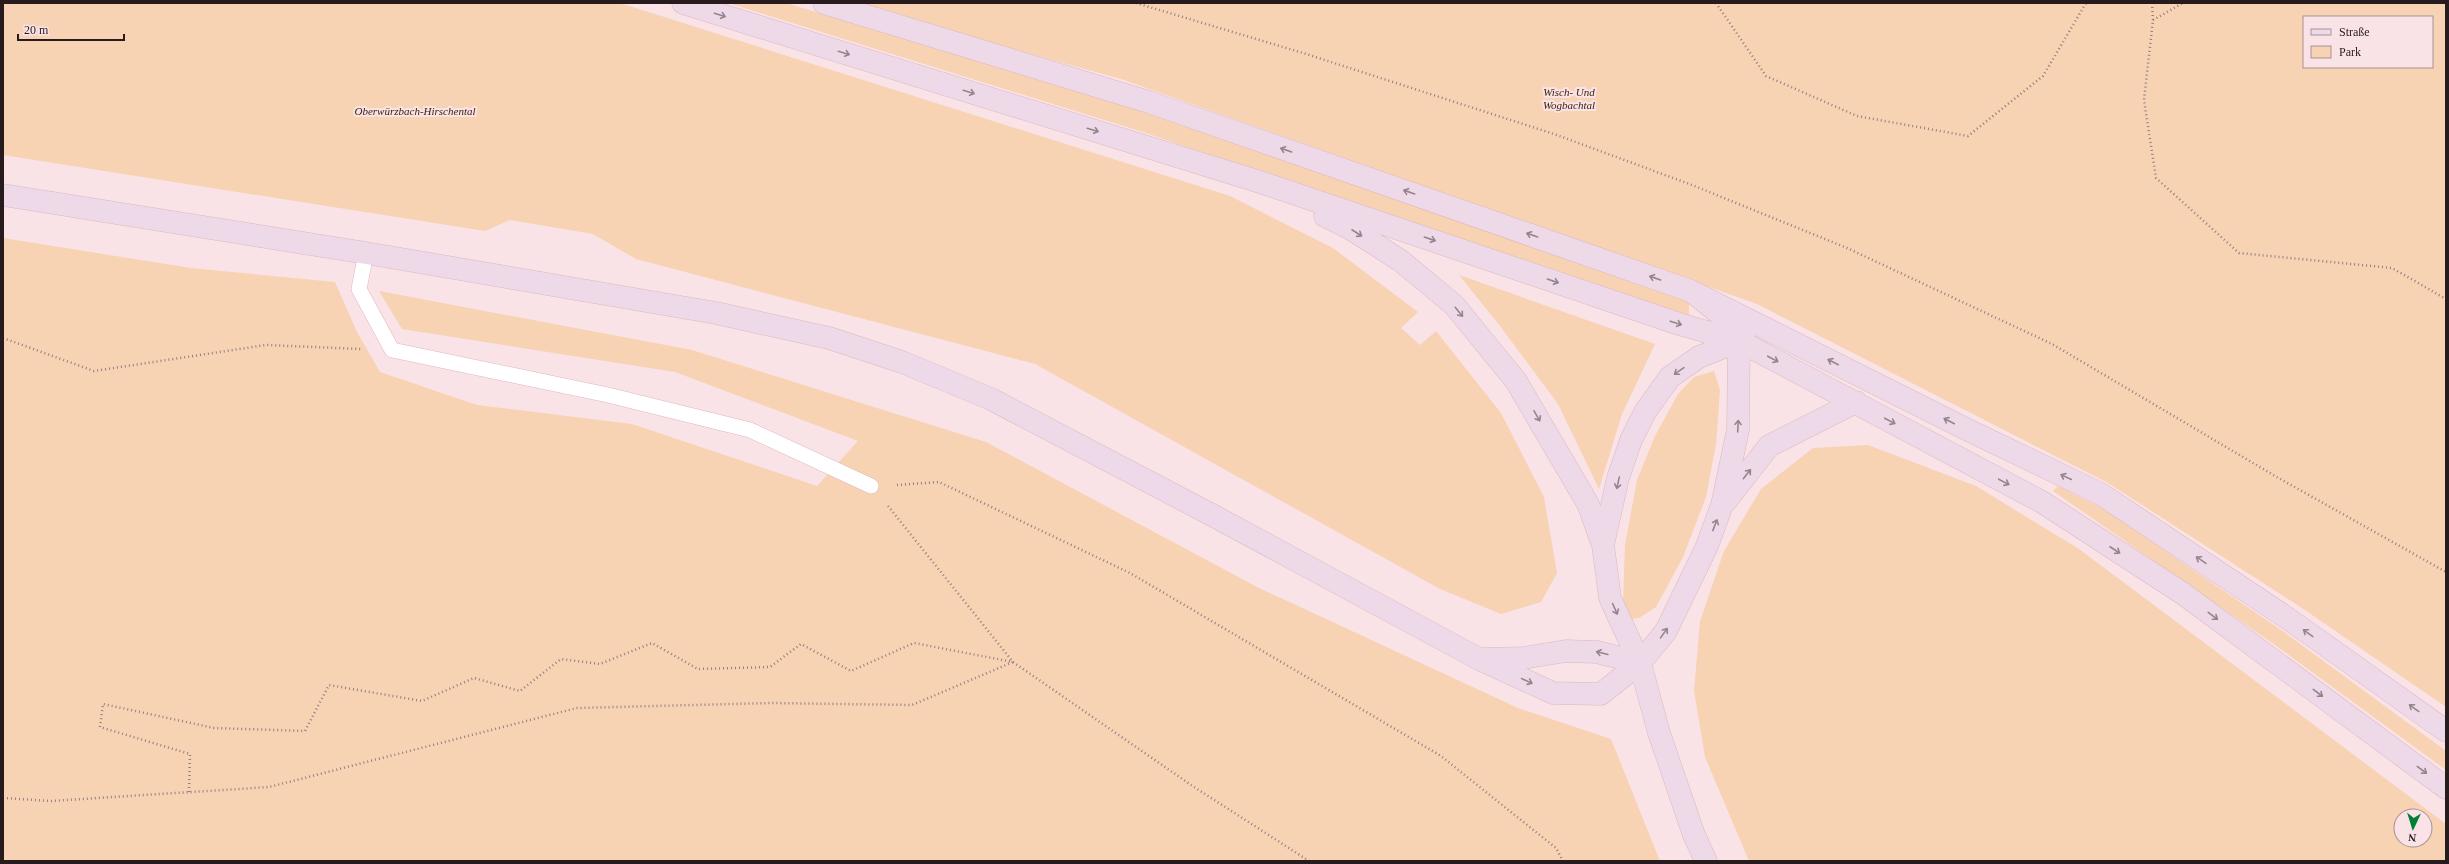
<svg xmlns="http://www.w3.org/2000/svg" width="2449" height="864" viewBox="0 0 2449 864" font-family="'Times New Roman',serif">
<style>
.green{fill:#f7d2b3;fill-rule:evenodd}
.lines{fill:none;stroke-linecap:round;stroke-linejoin:round}
.lane-casing{stroke:#dcb7be;stroke-width:16}
.secondary-casing{stroke:#dcb7be;stroke-width:23}
.path{stroke:#917f83;stroke-width:2.5;stroke-dasharray:1 3;stroke-linecap:butt}
.lane{stroke:#fff;stroke-width:15}
.secondary{stroke:#eed9e9;stroke-width:22}
.oneway{stroke:#95848e}
.labels{text-anchor:middle;dominant-baseline:central;stroke-width:4;stroke-linejoin:round;paint-order:stroke}
.park-label{font-size:11px;font-style:italic;fill:#3c2309;stroke:#fae3e7}
</style>
<rect width="100%" height="100%" fill="#fae3e7"/>
<path class="green" d="M3 3H620L1230 196 1333 248 1418 312 1401 328 1420 345 1436 331 1501 413 1544 497 1557 573 1541 602 1501 614 1440 589 1035 364 636 259 593 234 510 220 485 231 3 155Z
M728 3H786L1147 112 1673 294 1689 303V319L1143 132Z
M846 3H2446V707L2299 606 2108 483 1757 304 1121 79ZM2304 17H2432V67H2304Z
M3 238 191 268 335 282 357 332 380 372 477 405 632 424 817 486 858 441 675 372 402 329 379 291 692 350 986 442 1259 588 1518 708 1611 739 1660 861H3Z
M1459 275 1655 344 1622 414 1599 489 1558 404 1500 326Z
M1714 371 1720 390 1716 444 1706 497 1683 557 1656 607 1639 618 1632 619 1625 615 1623 604 1625 545 1637 480 1655 436 1678 394 1694 377Z
M1868 445 1976 486 2079 549 2446 824V861H1749L1705 757 1694 691 1700 621 1724 551 1761 489 1813 448ZM2401 816H2425V840H2401Z
M2058 486 2104 509 2284 632 2446 751V770L2275 645 2053 491Z"/>
<g class="lines">
<defs>
<path id="lane" d="M366 253 359 289 392 350 608 395 750 430 871 486"/>
<path id="secondary" d="M683 3 1260 182 1679 324 1739 341 2042 502 2182 593 2446 788
M824 3 1149 102 1691 291 1968 430 2101 494 2290 620 2446 731
M3 195 366 253 716 313 829 338 902 362 991 399 1212 515 1479 659 1553 693 1601 694 1640 663 1666 631 1707 546 1722 505 1738 430 1739 341 1726 319 1691 291
M1325 216 1351 229 1401 261 1454 305 1516 381 1588 504 1603 545
M1726 501 1769 446 1856 402
M1484 659 1523 658 1566 651 1597 652 1640 663
M1706 861 1694 835 1659 733 1640 663 1610 598 1603 545 1618 478 1631 440 1645 412 1670 377 1699 357 1744 339"/>
</defs>
<use href="#lane" class="lane-casing"/>
<use href="#secondary" class="secondary-casing"/>
<path class="path" d="M1136 3 1303 53 1554 134 1692 185 1847 248 2052 344 2275 476 2446 572
M1716 3 1766 76 1857 116 1968 136 2043 76 2086 3
M2152 3 2153 20 2144 100 2156 178 2239 253 2392 268 2446 299
M2153 20 2183 3
M3 338 94 371 266 345 361 349
M897 485 939 482 1130 573 1441 756 1556 848 1563 861
M888 506 1013 662 1191 785 1309 861
M189 792 190 754 100 727 103 704 214 728 305 731 329 685 422 701 474 678 520 691 561 659 600 664 652 643 698 669 770 667 801 644 851 671 914 643 1013 662
M3 798 51 801 269 787 577 708 772 703 912 705 1013 662"/>
<use href="#lane" class="lane"/>
<use href="#secondary" class="secondary"/>
</g>
<defs><path id="oneway-shaft" d="M-6 0H5M1.5-3L5.5 0L1.5 3" fill="none" stroke-width="1.6" stroke-linecap="round" stroke-linejoin="round"/></defs>
<g class="oneway">
<use href="#oneway-shaft" transform="translate(720 15) rotate(17)"/>
<use href="#oneway-shaft" transform="translate(844 53) rotate(17)"/>
<use href="#oneway-shaft" transform="translate(969 92) rotate(17)"/>
<use href="#oneway-shaft" transform="translate(1093 130) rotate(17)"/>
<use href="#oneway-shaft" transform="translate(1286 150) rotate(-161)"/>
<use href="#oneway-shaft" transform="translate(1409 192) rotate(-161)"/>
<use href="#oneway-shaft" transform="translate(1357 233) rotate(33)"/>
<use href="#oneway-shaft" transform="translate(1532 235) rotate(-161)"/>
<use href="#oneway-shaft" transform="translate(1430 239) rotate(19)"/>
<use href="#oneway-shaft" transform="translate(1655 278) rotate(-161)"/>
<use href="#oneway-shaft" transform="translate(1553 281) rotate(19)"/>
<use href="#oneway-shaft" transform="translate(1459 312) rotate(51)"/>
<use href="#oneway-shaft" transform="translate(1676 323) rotate(18)"/>
<use href="#oneway-shaft" transform="translate(1773 359) rotate(28)"/>
<use href="#oneway-shaft" transform="translate(1833 362) rotate(-153)"/>
<use href="#oneway-shaft" transform="translate(1679 371) rotate(145)"/>
<use href="#oneway-shaft" transform="translate(1537 416) rotate(60)"/>
<use href="#oneway-shaft" transform="translate(1890 421) rotate(28)"/>
<use href="#oneway-shaft" transform="translate(1949 421) rotate(-153)"/>
<use href="#oneway-shaft" transform="translate(1738 426) rotate(-87)"/>
<use href="#oneway-shaft" transform="translate(1747 474) rotate(-52)"/>
<use href="#oneway-shaft" transform="translate(2066 477) rotate(-155)"/>
<use href="#oneway-shaft" transform="translate(2004 482) rotate(28)"/>
<use href="#oneway-shaft" transform="translate(1618 483) rotate(103)"/>
<use href="#oneway-shaft" transform="translate(1715 525) rotate(-69)"/>
<use href="#oneway-shaft" transform="translate(2115 550) rotate(33)"/>
<use href="#oneway-shaft" transform="translate(2201 560) rotate(-146)"/>
<use href="#oneway-shaft" transform="translate(1615 609) rotate(66)"/>
<use href="#oneway-shaft" transform="translate(2213 616) rotate(37)"/>
<use href="#oneway-shaft" transform="translate(1664 633) rotate(-55)"/>
<use href="#oneway-shaft" transform="translate(2308 633) rotate(-144)"/>
<use href="#oneway-shaft" transform="translate(1602 653) rotate(-166)"/>
<use href="#oneway-shaft" transform="translate(1527 681) rotate(25)"/>
<use href="#oneway-shaft" transform="translate(2318 693) rotate(37)"/>
<use href="#oneway-shaft" transform="translate(2414 708) rotate(-144)"/>
<use href="#oneway-shaft" transform="translate(2422 770) rotate(37)"/>
</g>
<g class="labels">
<g class="park-label">
<text x="1569" y="92">Wisch- Und<tspan x="1569" dy="13">Wogbachtal</tspan></text>
<text x="415" y="111">Oberwürzbach-Hirschental</text>
</g>
</g>
<rect width="2449" height="864" fill="none" stroke="#281b1e" stroke-width="8"/>
<rect x="2303" y="16" width="130" height="52" fill="#fae3e7" stroke="#a69397"/>
<rect x="2311" y="29" width="20" height="6" fill="#eed9e9" stroke="#a69397"/>
<text x="2339" y="36" font-size="12" fill="#281b1e">Straße</text>
<rect x="2311" y="46" width="20" height="12" fill="#f7d2b3" stroke="#a69397"/>
<text x="2339" y="56" font-size="12" fill="#281b1e">Park</text>
<g transform="translate(2413 828) rotate(184)"><circle r="19" fill="#fae3e7" stroke="#a69397"/>
<path d="M0-3L7 15L0 10L-7 15Z" fill="#017f37"/>
<text y="-6" font-size="11" font-weight="bold" text-anchor="middle" fill="#281b1e">N</text>
</g>
<path d="M18 34v6h106v-6" fill="none" stroke="#281b1e" stroke-width="2"/>
<text x="24" y="34" font-size="12" fill="#281b1e" stroke="#fae3e7" stroke-width="3" paint-order="stroke">20 m</text>
</svg>
